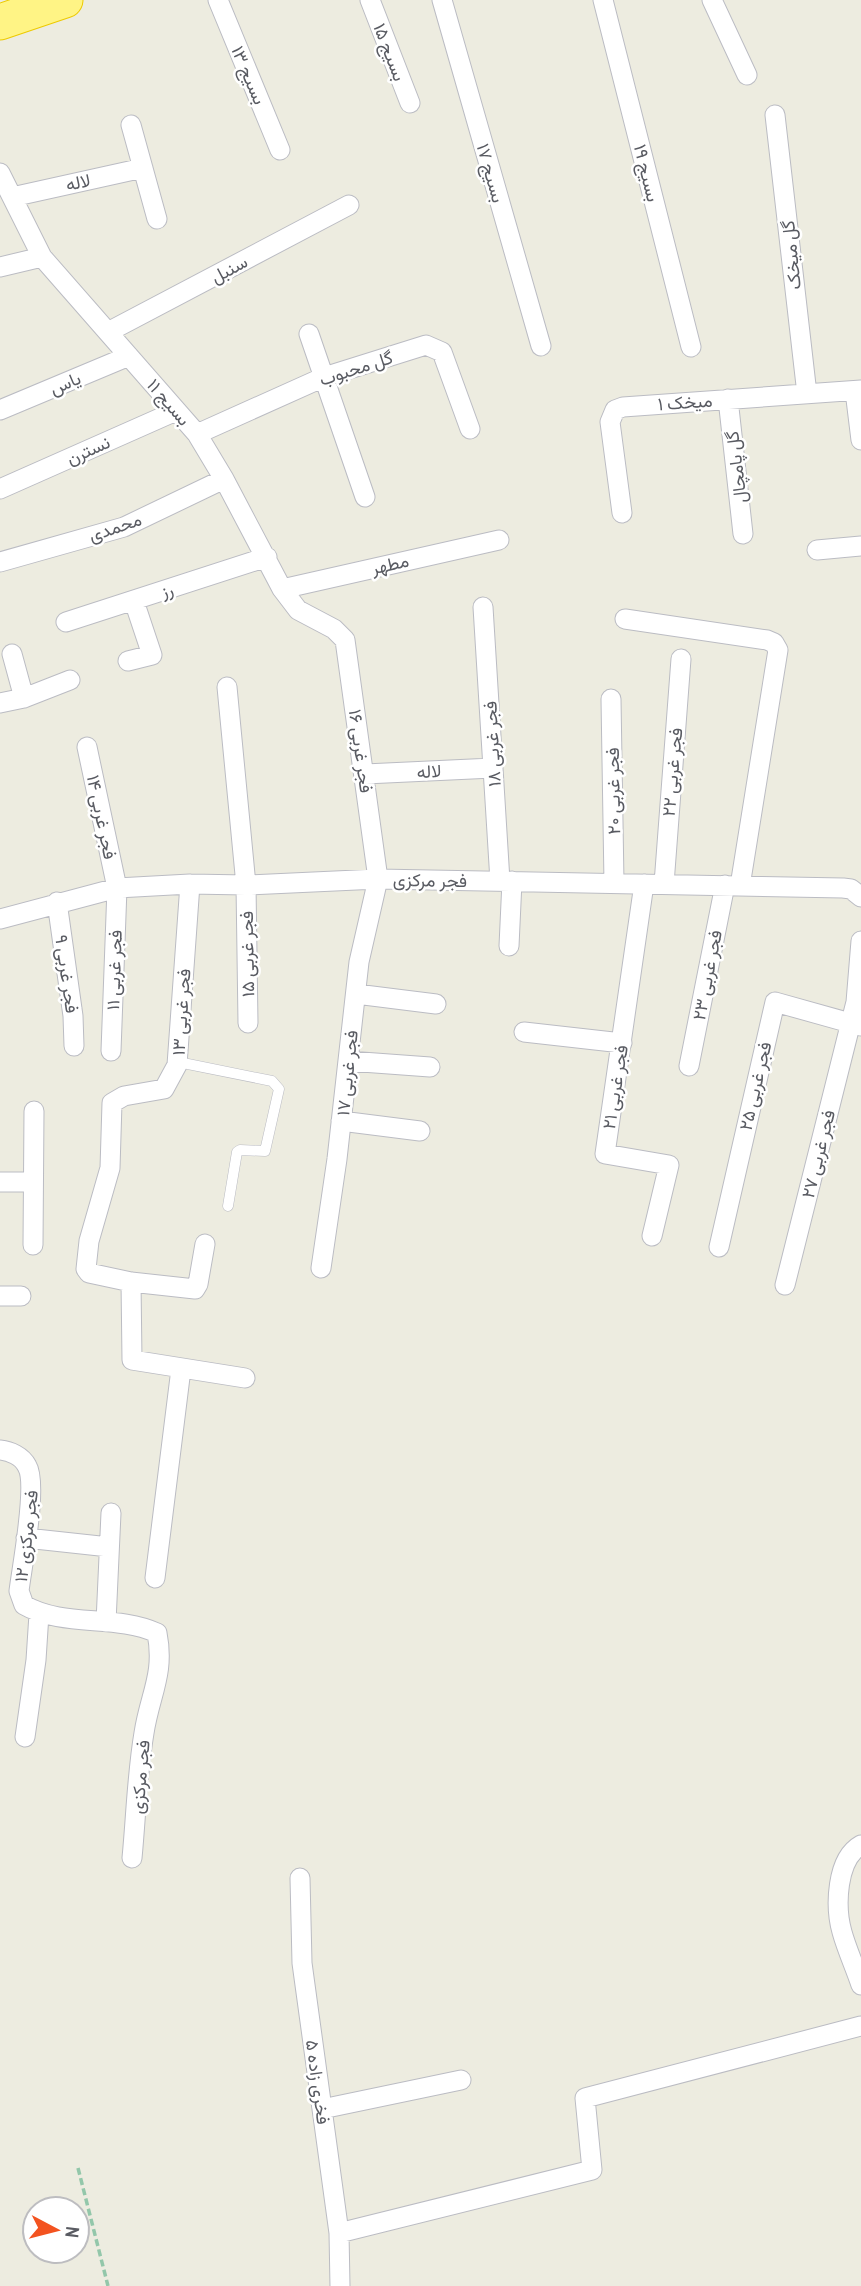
<svg xmlns="http://www.w3.org/2000/svg" width="861" height="2286" viewBox="0 0 861 2286" font-family="'Archivo Narrow',Vazirmatn,sans-serif">
<style>
.lines{fill:none;stroke-linecap:round;stroke-linejoin:round}
.lane-casing{stroke:#bbbcc3;stroke-width:11}
.street-casing{stroke:#bbbcc3;stroke-width:21}
.highway-casing{stroke:#edca00;stroke-width:37}
.path{stroke:#93c7aa;stroke-width:3.5;stroke-dasharray:7 3.5;stroke-linecap:butt}
.lane{stroke:#fff;stroke-width:10}
.street{stroke:#fff;stroke-width:19}
.highway{stroke:#fff485;stroke-width:35}
.labels{text-anchor:middle;dominant-baseline:central;stroke-width:5;stroke-linejoin:round;paint-order:stroke}
.street-label{font-size:18px;fill:#595b62;stroke:#fff}
</style>
<rect width="100%" height="100%" fill="#edece0"/>
<g class="lines">
<defs>
<path id="lane" d="M178 1062 272 1081 279 1089 265 1151 240 1150 237 1152 228 1206"/>
<path id="street" d="M218 0 280 150
M370 0 410 103
M442 0 541 346
M603 0 691 347
M712 0 747 75
M775 115 807 394
M131 125 157 219
M0 173 42 257 197 434 224 479 282 589 298 610 334 629 345 640 378 879 359 962 337 1159 321 1268
M12 197 143 168
M0 267 42 257
M108 332 349 205
M309 334 365 497
M855 391 861 440
M728 399 743 534
M0 410 129 356
M197 434 324 377 426 345 442 352 470 429
M0 489 176 411
M622 513 610 422 615 410 623 407 861 390
M817 550 861 546
M0 562 124 527 224 479
M282 589 499 540
M483 607 500 881
M625 619 767 640 774 643 778 650 740 886
M66 622 267 557
M12 654 24 698
M128 661 152 655 134 601
M227 687 246 885 248 1023
M611 699 614 883
M0 703 24 698 70 680
M87 747 117 888 111 1051
M365 774 493 768
M190 884 177 1065 164 1089 124 1096 112 1103 110 1168 89 1241 86 1269 89 1273 131 1282 195 1289 198 1284 205 1244
M644 884 605 1154 669 1165 652 1236
M664 884 681 659
M57 902 73 1016 74 1046
M0 919 117 888 190 884 246 885 378 879 843 888 851 889 861 897
M509 946 512 881
M356 994 436 1004
M524 1032 622 1043
M348 1061 430 1067
M689 1066 725 885
M341 1121 420 1131
M0 1182H33
M33 1245 34 1111
M719 1247 775 1002 861 1026
M131 1282 132 1360 245 1378
M785 1285 856 1002 861 941
M0 1296H21
M0 1450C10 1451 22 1456 27 1466 38 1484 22 1566 19 1591L24 1605C64 1628 115 1614 157 1633 165 1674 150 1694 144 1733 137 1774 136 1817 132 1858
M26 1538 109 1547
M155 1578 181 1369
M106 1622 111 1513
M25 1737 36 1660 39 1614
M861 1845C836 1859 835 1907 842 1932 847 1950 855 1967 861 1985
M300 1878 302 1963 339 2233 340 2286
M322 2109 461 2080
M339 2233 592 2170 585 2098 861 2026"/>
<path id="highway" d="M0 22 65 0"/>
</defs>
<use href="#lane" class="lane-casing"/>
<use href="#street" class="street-casing"/>
<use href="#highway" class="highway-casing"/>
<path class="path" d="M78 2168 108 2286"/>
<use href="#lane" class="lane"/>
<use href="#street" class="street"/>
<use href="#highway" class="highway"/>
</g>
<g class="labels">
<g class="street-label">
<text transform="translate(390 52) rotate(69)">بسیج ۱۵</text>
<text transform="translate(249 75) rotate(67)">بسیج ۱۳</text>
<text transform="translate(491 173) rotate(74)">بسیج ۱۷</text>
<text transform="translate(647 173) rotate(76)">بسیج ۱۹</text>
<text transform="translate(78 182) rotate(-12)">لاله</text>
<text transform="translate(791 255) rotate(-96)">گل میخک</text>
<text transform="translate(229 269) rotate(-28)">سنبل</text>
<text transform="translate(356 368) rotate(-18)">گل محبوب</text>
<text transform="translate(65 383) rotate(-23)">یاس</text>
<text transform="translate(169 402) rotate(49)">بسیج ۱۱</text>
<text transform="translate(685 402) rotate(-4)">میخک ۱</text>
<text transform="translate(88 450) rotate(-24)">نسترن</text>
<text transform="translate(736 467) rotate(-97)">گل پامچال</text>
<text transform="translate(115 527) rotate(-19)">محمدی</text>
<text transform="translate(390 564) rotate(-13)">مطهر</text>
<text transform="translate(167 590) rotate(-18)">رز</text>
<text transform="translate(492 744) rotate(-93)">فجر غربی ۱۸</text>
<text transform="translate(361 751) rotate(82)">فجر غربی ۱۶</text>
<text transform="translate(429 771) rotate(-3)">لاله</text>
<text transform="translate(672 772) rotate(-85)">فجر غربی ۲۲</text>
<text transform="translate(613 791) rotate(-91)">فجر غربی ۲۰</text>
<text transform="translate(102 817) rotate(78)">فجر غربی ۱۴</text>
<text transform="translate(430 880) rotate(1)">فجر مرکزی</text>
<text transform="translate(247 954) rotate(-91)">فجر غربی ۱۵</text>
<text transform="translate(114 970) rotate(-88)">فجر غربی ۱۱</text>
<text transform="translate(67 974) rotate(82)">فجر غربی ۹</text>
<text transform="translate(707 975) rotate(-79)">فجر غربی ۲۳</text>
<text transform="translate(181 1012) rotate(-86)">فجر غربی ۱۳</text>
<text transform="translate(347 1073) rotate(-84)">فجر غربی ۱۷</text>
<text transform="translate(755 1086) rotate(-77)">فجر غربی ۲۵</text>
<text transform="translate(615 1087) rotate(-81)">فجر غربی ۲۱</text>
<text transform="translate(818 1154) rotate(-76)">فجر غربی ۲۷</text>
<text transform="translate(26 1536) rotate(-83)">فجر مرکزی ۱۲</text>
<text transform="translate(140 1777) rotate(-85)">فجر مرکزی</text>
<text transform="translate(318 2082) rotate(82)">فخری زاده ۵</text>
</g>
</g>
<g transform="translate(56 2230) rotate(97)"><circle r="33" fill="#ffffff" stroke="#bdbdc0" stroke-width="2"/>
<path d="M0-5L12 26L0 18L-12 26Z" fill="#f35320"/>
<text y="-10" font-size="19" font-weight="bold" text-anchor="middle" fill="#595b62">N</text>
</g>
</svg>
